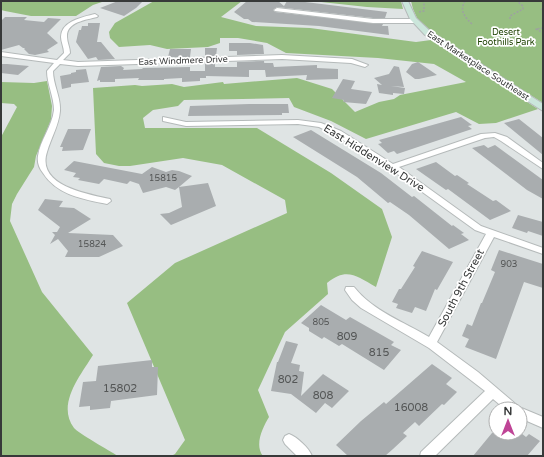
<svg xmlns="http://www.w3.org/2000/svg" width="544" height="457" viewBox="0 0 544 457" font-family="'Varela Round',sans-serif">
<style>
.green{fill:#97be82}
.building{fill:#a9adaf}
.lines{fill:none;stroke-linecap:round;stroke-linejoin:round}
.street-casing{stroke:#b5baba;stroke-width:2}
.secondary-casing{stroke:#b5baba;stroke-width:2}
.path{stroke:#9da1a1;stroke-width:1.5;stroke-dasharray:2 1.5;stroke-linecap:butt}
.street{fill:#fff;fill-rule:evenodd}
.secondary{fill:#cbe6db;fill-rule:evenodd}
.labels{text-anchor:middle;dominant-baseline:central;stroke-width:3.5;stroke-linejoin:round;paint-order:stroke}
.far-park-label{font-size:9px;fill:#1d4100;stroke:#fff}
.far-street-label{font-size:9px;fill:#373939;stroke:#fff}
.number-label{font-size:9px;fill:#545656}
.street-label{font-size:11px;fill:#373939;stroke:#fff}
.near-number-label{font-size:11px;fill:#545656}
</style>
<rect width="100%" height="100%" fill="#dfe4e4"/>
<path class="green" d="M1 1H105L93 5 76 16H31L5 11 1 10Z
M154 1H242L221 17 256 26 310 28 416 42 431 40 538 109 496 123 479 124 456 112 366 139 331 121 294 107 289 98 184 100 178 106 153 110 143 118 145 128H257L331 173 382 209 392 237 376 287C356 276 347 267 327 283L328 294 285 332 258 390 269 417C263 427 254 445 263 456H171L175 454 185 440 127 303 175 263 287 213 285 200 222 165 183 158 130 166H119L104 163 96 154 93 88 135 85 142 86 172 84 184 87 223 82 224 84 297 78 332 89 355 112 379 102 394 99 400 95 466 82 434 64 378 58 286 53 267 43 238 38H220V43L208 47 167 49 150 45 119 47 110 38 109 32 115 23Z
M312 1H401L403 9 367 7Z
M411 1H543V103L434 34 417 18 413 9Z
M47 81 52 106 51 120 36 156 34 167 17 194 12 204 10 221 42 292 93 355C81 375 56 404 74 428 78 433 110 451 118 456H1V137L17 107 14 104 1 103V82L34 83Z"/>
<path class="building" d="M118 1H143L136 8 124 16 100 8Z
M247 1H278L284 6 287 1H297L387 12 385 18H373L277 7 273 10 275 12 383 24 382 26H388L389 35 319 26 252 22 248 19H244L234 12Z
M5 17H27L24 20 44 22 48 18 61 19 47 33 58 43 47 50 49 52 35 55 29 54 24 49 25 48H23L19 45 1 50V21Z
M88 23H100L97 42H101L115 59 98 60 96 57 88 59 76 42 79 30H81L82 26H88Z
M229 43H250L263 45 264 54 237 55V51H229Z
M205 48H217L216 56H205Z
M170 49H191L190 57H168Z
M264 61 265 70H249V77L206 76V78H200V81L182 82V78L164 79V80H138L139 78 115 79V82H100V80L97 81 101 67 121 66 124 68 123 70 142 69 143 68 190 67V71H205V63H215V67H237V62Z
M418 62 437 75 419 79H415L406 72 412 64Z
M264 63H273L274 67 317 65V68L338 69V79L306 80 307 75 266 77Z
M1 64H7L29 66 18 75 1 73Z
M394 66 399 67 404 87 391 86 405 88 404 94 393 93V95L379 93 377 84 382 85 374 78 389 74Z
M86 69 89 82 71 84V87L62 89 60 76 71 74V73L76 72V70Z
M343 79 355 81 351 89 372 92 366 104 343 102 344 100 332 98Z
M249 104H288L289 113H282V115L188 116 190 106Z
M461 117 472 125 468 126 472 129 397 154 394 151 388 153 378 144 382 143 379 140Z
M519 119 543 138V155L504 123Z
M68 129H91L83 150 62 151 63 147H60Z
M311 130 381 173 412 197 414 196 452 226 453 225 464 233 461 234 469 240 449 249 409 215 390 202 388 203 357 177 293 137Z
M484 145 488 148 495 145 543 180V199L527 190 472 148Z
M74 161 142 174 152 167 166 172 172 170 179 171 192 176 179 187 208 183 216 206 171 225 160 214 169 213 182 207 179 187 175 190 166 187 143 193 139 184 130 181 127 184 104 179 99 184 78 180 80 178 73 177 76 173 64 170Z
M436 162 455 176 457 175 469 183 467 184 493 201 496 200 511 211 490 220 448 189 446 190 416 169Z
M45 199 63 201 59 207 74 208 91 219 68 233 113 235 123 246 99 257H65L68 251 58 239 50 244 55 235 52 232H57L60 227 38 210Z
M518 215 543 222V236L528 231 527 233 512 228Z
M499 250 543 264V288L524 282 496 359 465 347 469 339 462 336 467 324 472 326 481 303H482L495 272 491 270Z
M422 251 453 262 437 290 435 289 426 311 415 307 412 313 396 308 398 304 392 302 399 289H401L415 267 413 266Z
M321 305 346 320 350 317 380 334 394 342 391 345 401 350 384 370 342 344 339 346 324 337 322 339 309 331V328L301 323Z
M286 341 298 344 291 363 300 365 299 371 304 372 301 396 323 374 349 391 332 408 325 403 316 413 291 394 271 391 277 362H278Z
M152 360V367H158L157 395 111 401 110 408 90 410V406L79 407 83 382 96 381 98 366Z
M432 364 452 378 446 384 457 392 444 405 442 404 419 426 415 422 403 433 407 436 393 449 385 456H348L336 445 361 421 384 402 386 404Z
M492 433H521L526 437 529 434 540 441 527 456H473Z"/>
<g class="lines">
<defs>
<path id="street" d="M277 8 373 19H414L417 21 414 23H373L275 11 274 10Z
M95 14 98 16 97 17C86 20 66 22 67 37 67 42 70 48 70 53L63 60 78 62 282 55 352 59 368 65 365 67 351 63 282 59 78 66 60 64 53 71C53 85 61 97 60 111 59 125 51 138 47 152 36 186 88 194 110 199L111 201 107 204C83 199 57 195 43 173 39 168 37 162 38 156 40 140 52 127 54 110 54 97 47 84 47 71L54 63 1 56V52L57 60 64 53C64 47 61 42 61 37 61 21 83 17 95 14Z
M163 117 186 122 298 120 321 123 341 131 393 164 481 134 495 133 507 137 543 163V169L501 141 494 137 485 138 399 167 481 226 543 248V254L494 237 437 342 478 372 519 407 543 417V428L520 418V409H505L493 399 435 456H420L421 452 485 391 429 348 361 308 352 300 345 290 346 287H354C373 311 404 322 429 337L486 234 475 230 396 173 335 135 319 127 298 124 186 126 163 121Z
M289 434C297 437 309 448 312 456H297L285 444 283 440 285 436Z"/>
<path id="secondary" d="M402 1H408L416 18 430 31 543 104V111L425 35 410 19Z"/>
</defs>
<use href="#street" class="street-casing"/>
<use href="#secondary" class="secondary-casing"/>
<path class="path" d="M465 1C459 11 465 17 472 24
M541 9 543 10
M419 12 424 11V1
M510 19V16L523 9V6L517 1
M543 28 536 29 543 33"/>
<use href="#street" class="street"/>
<use href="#secondary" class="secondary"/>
</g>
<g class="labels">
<g class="far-park-label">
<text x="506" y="32">Desert<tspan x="506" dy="10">Foothills Park</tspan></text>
</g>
<g class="far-street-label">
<text transform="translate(183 61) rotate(-2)">East Windmere Drive</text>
<text transform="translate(478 66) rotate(33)">East Marketplace Southeast</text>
</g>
<g class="number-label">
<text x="163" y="178">15815</text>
<text x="92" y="244">15824</text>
<text x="509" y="264">903</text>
<text x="321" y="322">805</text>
</g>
<g class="street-label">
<text transform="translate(374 158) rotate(32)">East Hiddenview Drive</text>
<text transform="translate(461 288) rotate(-62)">South 9th Street</text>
</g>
<g class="near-number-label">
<text x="347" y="336">809</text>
<text x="379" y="352">815</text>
<text x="288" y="379">802</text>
<text x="120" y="388">15802</text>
<text x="323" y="395">808</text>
<text x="411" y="407">16008</text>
</g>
</g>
<rect width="544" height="457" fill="none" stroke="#373939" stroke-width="4"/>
<g transform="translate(508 421)"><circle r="19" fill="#ffffff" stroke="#afb0b0"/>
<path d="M0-3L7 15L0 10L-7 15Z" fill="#bf4496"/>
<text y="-6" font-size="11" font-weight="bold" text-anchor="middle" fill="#373939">N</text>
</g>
</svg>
